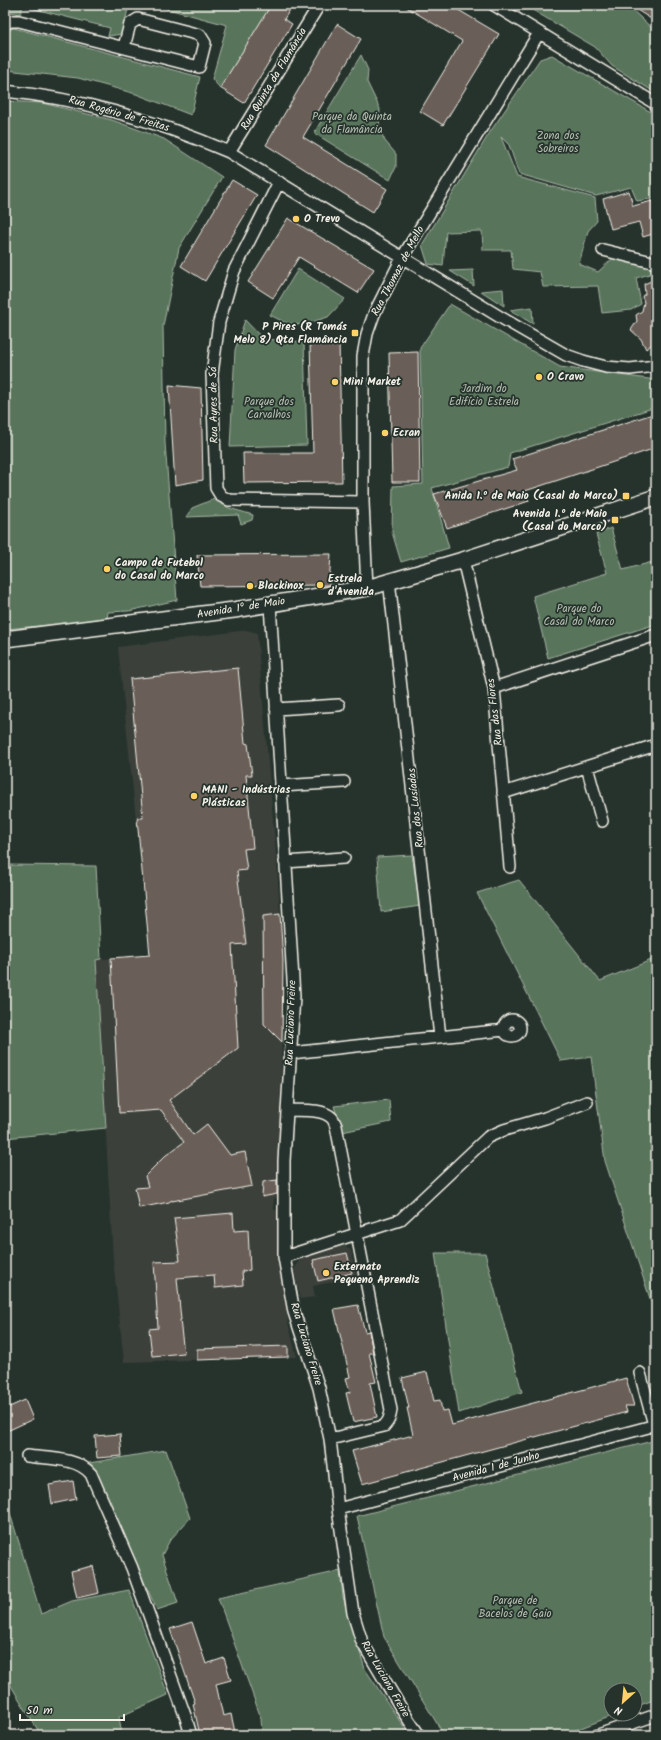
<svg xmlns="http://www.w3.org/2000/svg" width="661" height="1740" viewBox="0 0 661 1740" font-family="Kalam,sans-serif">
<style>
.built{fill:#3b403a}
.green{fill:#59755c;stroke:#a6b3a2}
.building{fill:#6b5f58;stroke:#f4f1e8}
.lines{fill:none;stroke-linecap:round;stroke-linejoin:round}
.street-casing{stroke:#f4f1e8;stroke-width:14}
.secondary-casing{stroke:#f4f1e8;stroke-width:18}
.street{stroke:#26332d;stroke-width:11}
.secondary{stroke:#26332d;stroke-width:15}
.poi-dot{fill:#ffd166;stroke:#26332d;stroke-width:1.5}
.labels{text-anchor:middle;dominant-baseline:central;stroke-width:3.5;stroke-linejoin:round;paint-order:stroke}
.street-label{font-size:11px;fill:#f4f1e8;stroke:#26332d}
.park-label{font-size:11px;fill:#b6bfb0;stroke:#26332d}
.poi-label{font-size:11px;font-weight:bold;fill:#f4f1e8;stroke:#26332d;text-anchor:start}
</style>
<rect width="100%" height="100%" fill="#26332d"/>
<filter id="ink" filterUnits="userSpaceOnUse"><feTurbulence type="fractalNoise" baseFrequency=".025" numOctaves="2"/><feDisplacementMap in="SourceGraphic" scale="8" xChannelSelector="R" yChannelSelector="G"/><feConvolveMatrix kernelMatrix="1 2 1 2 8 2 1 2 1" color-interpolation-filters="sRGB"/></filter>
<g filter="url(#ink)">
<path class="built" d="M247 630 257 633 277 866 283 961 279 1196 274 1199 273 1208 278 1212 280 1259 288 1323 297 1357 124 1362 113 1259 96 960 150 954 118 647Z
M343 1246 351 1250 357 1277 313 1286 315 1297 300 1299 294 1270 300 1259Z"/>
<path class="green" d="M5 5H129L122 34 108 36 110 28 23 6 20 14 5 11Z
M153 5H262L269 9 220 88 212 79 227 25Z
M524 5H627L656 32V93L612 66 595 47Z
M14 28 200 77 191 115 136 94 78 78 6 70 5 75V31Z
M361 55 368 70 367 82 380 109 379 128 385 141 396 154V167L390 180 314 133Z
M552 55 656 115V198L637 201 631 187 596 196 519 174 509 145 501 137 517 177 595 198 597 221 588 231 579 264 598 272 613 258 656 267V272L636 278 641 304 631 310 602 313 598 286 543 287 540 272 513 269 511 250H483L482 231 446 232 443 266 428 264 422 245 490 132 540 59Z
M5 101 42 103 112 120 164 139 222 177 179 248 163 326 165 443 177 600 129 611 108 612 107 620 5 629Z
M298 269 345 299 328 317 302 325 286 323 270 315Z
M473 270 474 286 450 271Z
M503 289 504 306 481 291Z
M450 304 560 367 656 380V407L510 453 508 467 432 488 449 548 401 562 392 532 393 486 423 484 420 348Z
M532 307 533 324 510 310Z
M245 320 263 339 304 342 307 445 230 447 235 350Z
M214 499 229 508 253 515 252 520 241 524 238 515 186 517 192 508Z
M611 528 623 570 656 561V624L548 658 533 596 607 573 596 534Z
M5 849 7 865 96 866 101 959 96 960 106 1128 5 1138Z
M412 855 420 906 381 912 377 857Z
M519 880 600 981 656 958V1317L605 1161 591 1057 561 1061 477 893Z
M389 1100 391 1122 342 1132 334 1106Z
M435 1253H485L522 1392 459 1413Z
M656 1440V1699L635 1707V1690H611V1714H617L563 1735H444L384 1637 357 1516Z
M166 1450 190 1518 170 1540 162 1555 178 1603 157 1610 89 1463Z
M5 1497 41 1614 72 1601 129 1590 168 1695 119 1717 122 1735H41L5 1676Z
M340 1571 343 1597 365 1669 409 1735H262L261 1718 218 1598Z"/>
<path class="building" d="M271 5H293L284 19 292 24 244 103 220 88Z
M403 5H450L499 34 443 125 420 111 462 41Z
M629 5H656V22Z
M337 24 361 39 303 137 387 189 373 212 266 145Z
M232 180 257 195 205 281 181 266Z
M629 191 633 206 656 200V233L643 237 639 222 611 229 603 199Z
M288 218 374 269 358 293 299 257 273 298 248 282Z
M656 279V341L646 349 641 339 631 330 637 321 636 315 642 311 644 302 642 296 645 294 644 284Z
M339 342 342 482 244 483 243 453H313L310 343Z
M418 352 420 482H392L389 353Z
M169 385 201 388 203 480 175 485Z
M656 413V448L525 491 529 501 447 528 434 494 517 470 512 459Z
M331 554 329 585 200 586 197 555Z
M238 668 245 743 248 744 252 775H246L253 848 244 849 247 870 237 871 246 944 232 945 238 1048 169 1100 193 1135 207 1124 230 1155 245 1152 252 1186 172 1201V1200L169 1202 139 1208 135 1188 148 1187 145 1176 165 1156 184 1142 161 1110 119 1113 111 958 150 955 137 818H143L130 679Z
M280 914 283 961 282 1042 264 1024 263 916Z
M277 1180V1194L262 1197 263 1182Z
M233 1213 234 1231 248 1230 250 1270 242 1271 243 1285 215 1288 214 1275 177 1278 181 1320H180L184 1353 152 1356 149 1329 158 1328 154 1262 180 1261 174 1218Z
M347 1253 352 1273 318 1281 313 1260Z
M358 1305 365 1332 369 1331 373 1353H369L376 1382 370 1383 377 1417 353 1422 346 1393 350 1392 346 1378 350 1377 334 1309Z
M288 1346V1357L197 1360V1349Z
M427 1372 434 1401 440 1400 442 1411 448 1410 452 1425 626 1378 634 1406H625L627 1412 362 1484 352 1451 413 1435 407 1408H409L402 1378Z
M25 1400 33 1419 5 1432V1409Z
M120 1434 122 1456 97 1458 95 1436Z
M73 1481 76 1499 52 1504 49 1485Z
M93 1566 99 1593 77 1598 71 1571Z
M192 1622 206 1664 224 1658 231 1680 216 1684 223 1716 231 1714 235 1732 223 1735H200L193 1704 195 1703 170 1629Z"/>
<g class="lines">
<defs>
<path id="street" d="M494 5 656 104
M5 23 11 21H19L199 67 205 43 200 35 138 19 130 24 124 47
M5 91C83 99 157 121 229 152L500 317 566 355 583 361 606 367 630 369 656 366
M229 152 319 5
M279 182 234 271 219 322 212 374 216 488 221 496 229 500 363 502
M603 250 656 263
M463 560 494 688 510 867
M389 580 440 1037
M367 588 363 502V356L367 334 374 314 402 258 539 33
M270 604 294 996 284 1161V1257L294 1312 319 1388 330 1439 338 1509 353 1613 362 1642 404 1713 419 1735
M494 688 656 635
M276 709 339 705
M587 767 602 821
M281 786 344 782
M503 793 656 745
M285 862 344 858
M504 1028a8 8 0 1 1 16 0a8 8 0 1 1-16 0Z
M291 1053 504 1030
M287 1110C300 1111 322 1108 332 1118 334 1120 335 1124 336 1126L391 1410C390 1417 389 1421 384 1426L330 1439
M284 1257 400 1220 488 1137 504 1130 545 1118 587 1102
M640 1373 654 1425
M27 1456C48 1459 77 1457 91 1474L132 1568 186 1718 191 1735
M338 1509 656 1425
M598 1735 656 1715"/>
<path id="secondary" d="M5 639 234 610 367 588 463 560 656 497"/>
</defs>
<use href="#street" class="street-casing"/>
<use href="#secondary" class="secondary-casing"/>
<use href="#street" class="street"/>
<use href="#secondary" class="secondary"/>
</g>
</g>
<g class="poi-dot">
<circle cx="296" cy="219" r="4"/>
<rect x="351" y="329" width="8" height="8" rx="2"/>
<circle cx="539" cy="377" r="4"/>
<circle cx="335" cy="382" r="4"/>
<circle cx="385" cy="433" r="4"/>
<rect x="622" y="492" width="8" height="8" rx="2"/>
<rect x="611" y="516" width="8" height="8" rx="2"/>
<circle cx="107" cy="569" r="4"/>
<circle cx="320" cy="585" r="4"/>
<circle cx="250" cy="586" r="4"/>
<circle cx="194" cy="796" r="4"/>
<circle cx="326" cy="1273" r="4"/>
</g>
<g class="labels">
<g class="street-label">
<text transform="translate(274 79) rotate(-59)">Rua Quinta da Flamância</text>
<text transform="translate(119 114) rotate(16)">Rua Rogério de Freitas</text>
<text transform="translate(398 271) rotate(-62)">Rua Thomaz de Mello</text>
<text transform="translate(214 405) rotate(-91)">Rua Ayres de Sá</text>
<text transform="translate(241 608) rotate(-9)">Avenida 1º de Maio</text>
<text transform="translate(495 712) rotate(-97)">Rua das Flores</text>
<text transform="translate(416 808) rotate(-96)">Rua dos Lusíadas</text>
<text transform="translate(291 1023) rotate(-88)">Rua Luciano Freire</text>
<text transform="translate(306 1344) rotate(73)">Rua Luciano Freire</text>
<text transform="translate(496 1467) rotate(-15)">Avenida 1 de Junho</text>
<text transform="translate(385 1679) rotate(60)">Rua Luciano Freire</text>
</g>
<g class="park-label">
<text x="352" y="117">Parque da Quinta<tspan x="352" dy="13">da Flamância</tspan></text>
<text x="558" y="136">Zona dos<tspan x="558" dy="13">Sobreiros</tspan></text>
<text x="484" y="389">Jardim do<tspan x="484" dy="13">Edifício Estrela</tspan></text>
<text x="269" y="402">Parque dos<tspan x="269" dy="13">Carvalhos</tspan></text>
<text x="579" y="609">Parque do<tspan x="579" dy="13">Casal do Marco</tspan></text>
<text x="515" y="1601">Parque de<tspan x="515" dy="13">Bacelos de Gaio</tspan></text>
</g>
<g class="poi-label">
<text x="304" y="219">O Trevo</text>
<text x="347" y="327" text-anchor="end">P Pires (R Tomás<tspan x="347" dy="13">Melo 8) Qta Flamância</tspan></text>
<text x="547" y="377">O Cravo</text>
<text x="343" y="382">Mini Market</text>
<text x="393" y="433">Ecran</text>
<text x="618" y="496" text-anchor="end">Anida 1.º de Maio (Casal do Marco)</text>
<text x="607" y="514" text-anchor="end">Avenida 1.º de Maio<tspan x="607" dy="13">(Casal do Marco)</tspan></text>
<text x="115" y="563">Campo de Futebol<tspan x="115" dy="13">do Casal do Marco</tspan></text>
<text x="328" y="579">Estrela<tspan x="328" dy="13">d'Avenida</tspan></text>
<text x="258" y="586">Blackinox</text>
<text x="202" y="790">MANI - Indústrias<tspan x="202" dy="13">Plásticas</tspan></text>
<text x="334" y="1267">Externato<tspan x="334" dy="13">Pequeno Aprendiz</tspan></text>
</g>
</g>
<rect width="661" height="1740" fill="none" stroke="#26332d" stroke-width="20"/>
<rect x="10" y="10" width="641" height="1720" fill="none" stroke="#f4f1e8" stroke-width="1.5" filter="url(#ink)"/>
<g transform="translate(623 1702) rotate(207)"><circle r="19" fill="#26332d" stroke="#787f78"/>
<path d="M0-3L7 15L0 10L-7 15Z" fill="#ffd166"/>
<text y="-6" font-size="11" font-weight="bold" text-anchor="middle" fill="#f4f1e8">N</text>
</g>
<path d="M20 1714v6h104v-6" fill="none" stroke="#f4f1e8" stroke-width="2"/>
<text x="26" y="1714" font-size="12" fill="#f4f1e8" stroke="#26332d" stroke-width="3" paint-order="stroke">50 m</text>
</svg>
